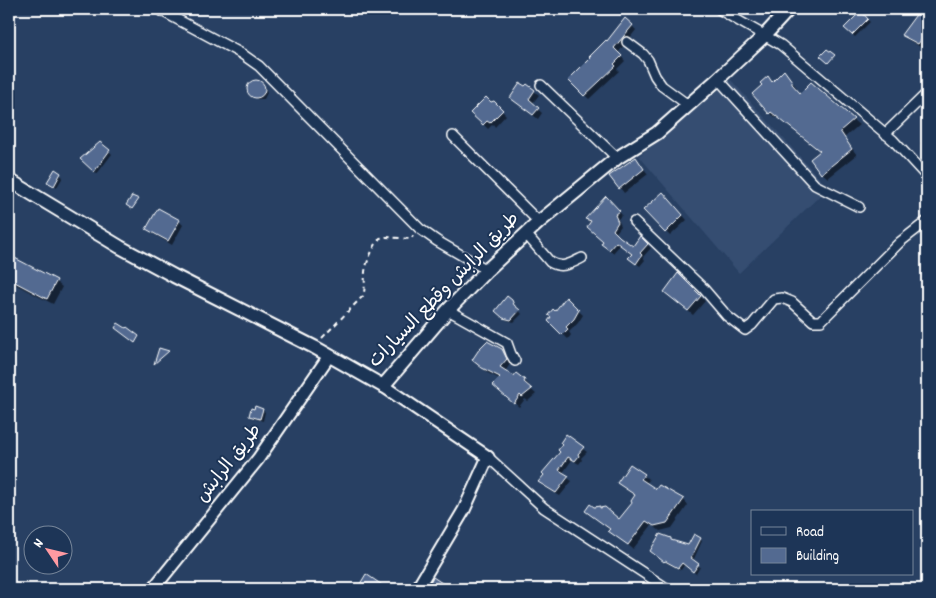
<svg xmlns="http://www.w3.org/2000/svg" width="936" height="598" viewBox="0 0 936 598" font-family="Dekko,'Playpen Sans Arabic',sans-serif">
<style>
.built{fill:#354d71}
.shadow{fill:#0007}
.building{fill:#536a91;stroke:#fff}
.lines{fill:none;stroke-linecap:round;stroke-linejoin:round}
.minor-casing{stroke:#fff;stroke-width:12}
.tertiary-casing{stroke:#fff;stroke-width:15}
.secondary-casing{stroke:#fff;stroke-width:16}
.path{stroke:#fff;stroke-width:2;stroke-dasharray:5 4;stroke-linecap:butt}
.minor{stroke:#1d3557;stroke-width:9}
.tertiary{stroke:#1d3557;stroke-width:11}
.secondary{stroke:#1d3557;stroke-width:12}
.labels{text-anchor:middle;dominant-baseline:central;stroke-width:4;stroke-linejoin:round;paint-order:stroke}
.street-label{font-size:19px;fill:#fff;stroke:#1d3557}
</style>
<rect width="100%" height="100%" fill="#284063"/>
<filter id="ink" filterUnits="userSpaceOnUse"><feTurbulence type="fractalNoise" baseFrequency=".02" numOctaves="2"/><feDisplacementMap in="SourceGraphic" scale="10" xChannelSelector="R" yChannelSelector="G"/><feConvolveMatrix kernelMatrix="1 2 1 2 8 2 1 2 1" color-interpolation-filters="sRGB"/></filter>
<g filter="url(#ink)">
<path class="built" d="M731 80 828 188 739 273 639 156Z"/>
<path class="shadow" d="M631 9H643L639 15Z
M861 13 870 22 855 37 846 28Z
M919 14 927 21V42L922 48 907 39 903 35Z
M632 26 636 30 618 53 625 61 617 69 619 71 589 99 569 80Z
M784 72 797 88V91L800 94 811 84 859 125 844 138 857 155 828 178 822 173 821 152 777 117 776 118 770 113 764 85 768 78 773 82Z
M256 82 261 83 266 88 267 93 264 99H257L250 92 249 87 252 83Z
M534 91 539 95 532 104 542 113 538 119 516 102Z
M491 103H494L506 115 495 127 493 124 488 129 472 113Z
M927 138V153L920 143Z
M109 151 112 154 97 174 81 159Z
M640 164 648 174 624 193 611 176Z
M55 171 63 177 57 187 52 184Z
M606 198 622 215 618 219 621 226 615 234 633 248 640 238 651 248 643 257 645 260 640 266 633 261V255L620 245 613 253 606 247 604 242 591 223 586 219Z
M668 198 687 220 670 236 645 210Z
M179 221 183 225 172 245 152 233 148 229Z
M9 257 56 282 62 287 53 304 9 281Z
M678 274 705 301 693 315 670 296Z
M566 299 583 315 578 323 569 332 571 335 568 339 549 321Z
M511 301 522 314 514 322 507 320 499 314Z
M502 350 507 355 510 364 505 372 514 377 525 381 529 385 528 387 536 394 528 401 525 399 519 407 498 389 500 379 488 373 478 364Z
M262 410 265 412 263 421 253 418 250 416Z
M566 436 587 452 581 458 582 460 579 464 572 460 562 474 572 481 560 496 543 486 540 482 561 452Z
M644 475 649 480 646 484 657 491 659 486 684 500 688 505 672 528 660 531 652 525 633 549 592 515 619 521 634 503 636 496 624 488 619 483Z
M670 539 673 542 689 547 700 539 702 541 693 561 700 567 696 574 685 564 681 570 667 563 654 554Z"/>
<path class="building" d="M861 11 868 19 852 35 844 28Z
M918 12 927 19V32L918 44 901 35Z
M625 18 633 25 614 48 622 56 614 64 616 66 584 96 568 80 590 58 589 57 606 40 607 41Z
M827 49 835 55 828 63 820 56Z
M784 70 792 81V84L800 93 811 82 854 119 840 131 852 149 821 174 810 159 820 151 771 112 769 114 752 94 762 85 760 83 768 76 772 82Z
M247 89a9 9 0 1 1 18 0a9 9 0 1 1-18 0Z
M520 83 525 86 527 84 535 90 529 99 539 108 533 115 510 98Z
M486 97 491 102 494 101 503 110 490 123 487 121 483 125 470 113Z
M100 142 110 150 94 172 80 159Z
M636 157 644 169 619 189 609 176Z
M55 169 61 173 54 186 47 182Z
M663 192 683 215 665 233 643 210Z
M132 196 139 199 132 209 126 205Z
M606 196 620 211 615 215 618 222 613 230 620 237 633 246 640 236 648 244 640 253 642 255 636 264 628 258 632 254 616 242 609 250 601 244 603 241 587 227 591 221 585 219Z
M158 208 180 220 168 241 146 229Z
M9 255 57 280 47 299 9 279Z
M678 273 701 296 688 311 664 292Z
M507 296 512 300 514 305 520 310 511 320 503 318 495 311Z
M566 297 579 310 574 319 566 327 568 329 562 335 548 321 551 317 548 315 553 309 555 311Z
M118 323 126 328 127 327 139 336 135 343 115 328Z
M487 341 502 349 507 359 500 367 514 376 516 373 525 380 524 382 532 389 522 397 520 395 514 404 492 385 500 377 482 368 472 360 480 348Z
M159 348 169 351 154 364Z
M255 406 263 409 260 419 249 416 251 408 254 409Z
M566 434 584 447 578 454 579 456 575 461 568 457 559 470 569 476 556 493 538 482 544 475 542 473 560 452 558 450 562 445 560 443Z
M630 464 645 474 641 479 656 489 659 485 684 499 667 523 654 526 646 521 628 545 608 531 610 529 585 511 590 504 594 507 600 506V508L605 507 619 519 632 503 631 501 635 495 617 483Z
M660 534 671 538V540L688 545 694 534 701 538 691 558 699 564 693 572 682 563 678 568 665 561 664 562 650 551Z
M366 574 388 589H357Z
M433 577 451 589H426Z"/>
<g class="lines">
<defs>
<path id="minor" d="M158 9 242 54 259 66 420 229 437 241 487 270
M719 9C739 22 760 32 781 45L893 140 927 177
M627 42 643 54 648 60 655 76 662 86 688 105
M718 79 815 185 859 207
M541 85 617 158
M885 134 927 93
M453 136 539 222
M634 222 703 288 727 316 745 330 752 325 774 299 782 298 792 302 813 321H821L900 242 927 221
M526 234 550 262C562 269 570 264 582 258
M448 310 507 343 511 354 515 361
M488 457 544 508 668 589"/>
<path id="tertiary" d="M383 386 488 457 464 510 417 589
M153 589 258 459 329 356"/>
<path id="secondary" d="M9 180 120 247 174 276 314 347 383 386 448 310 487 270 539 222 617 158 657 133 718 79 765 35 789 9"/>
</defs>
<use href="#minor" class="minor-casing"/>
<use href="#tertiary" class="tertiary-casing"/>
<use href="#secondary" class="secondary-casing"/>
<path class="path" d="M322 338 363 296C366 287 364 280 365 272 366 262 374 246 380 238L386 237 411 239 413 236"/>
<use href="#minor" class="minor"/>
<use href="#tertiary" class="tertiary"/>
<use href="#secondary" class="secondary"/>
</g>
</g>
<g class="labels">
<g class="street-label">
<text transform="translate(445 291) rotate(-46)">طريق الرابش وقطع السيارات</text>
<text transform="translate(230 464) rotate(-52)">طريق الرابش</text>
</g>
</g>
<rect width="936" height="598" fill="none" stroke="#1d3557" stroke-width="30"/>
<rect x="15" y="15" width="906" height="568" fill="none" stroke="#fff" stroke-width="2" filter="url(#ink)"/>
<rect x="751" y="510" width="162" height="65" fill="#1d3557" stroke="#77869a"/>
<rect x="761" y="527" width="25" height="8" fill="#1d3557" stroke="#77869a"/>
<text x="796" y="536" font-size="15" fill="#ffffff">Road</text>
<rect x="761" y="548" width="25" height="15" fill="#536a91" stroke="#77869a"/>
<text x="796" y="560" font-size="15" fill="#ffffff">Building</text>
<g transform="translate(48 550) rotate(305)"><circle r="24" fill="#1d3557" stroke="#77869a"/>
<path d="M0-4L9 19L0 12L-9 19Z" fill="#ff9aa2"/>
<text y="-8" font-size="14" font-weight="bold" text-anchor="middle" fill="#ffffff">N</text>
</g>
</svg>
